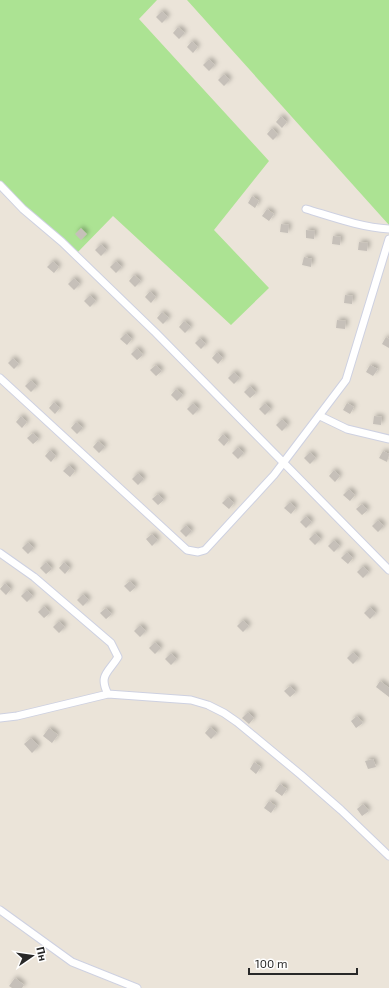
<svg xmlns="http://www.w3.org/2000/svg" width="389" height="988" viewBox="0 0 389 988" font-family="'Exo 2',sans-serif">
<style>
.green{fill:#ace393}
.building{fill:#c6c0b9;filter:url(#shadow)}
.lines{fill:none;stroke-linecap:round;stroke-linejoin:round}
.minor-casing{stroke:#ced1e1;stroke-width:9}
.minor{stroke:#fff;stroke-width:7}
</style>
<defs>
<filter id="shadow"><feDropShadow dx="2.5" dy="-2.5" stdDeviation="2" flood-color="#0004"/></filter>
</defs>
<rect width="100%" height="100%" fill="#ebe4d9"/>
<path class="green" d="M0 0H157L139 19 269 161 214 230 269 288 231 325 113 216 75 255 0 185Z
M187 0H389V225Z"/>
<path class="building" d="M162 11 168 17 162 23 156 17Z
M178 27 185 33 179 39 173 33Z
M192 41 198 47 193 53 187 47Z
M209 59 215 65 209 71 203 65Z
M224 74 230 80 224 86 218 80Z
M281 116 287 122 282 128 276 122Z
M272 128 278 135 273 140 267 134Z
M252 196 259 201 255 208 248 203Z
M267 209 274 214 269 221 262 216Z
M281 224 289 225 288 233 280 232Z
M81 228 87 234 81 240 75 234Z
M306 230 315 231 314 239 306 238Z
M333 236 341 237 340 245 332 244Z
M359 242 368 243 367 251 358 250Z
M101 244 107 250 101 256 95 250Z
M304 257 312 259 311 267 302 265Z
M53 261 59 267 54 273 47 267Z
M116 261 122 267 116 273 110 267Z
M134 275 141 281 135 287 129 281Z
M74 278 80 284 74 290 68 284Z
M150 291 156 297 151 303 145 297Z
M90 295 96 301 90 307 84 301Z
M345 295 353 296 352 304 344 303Z
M162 312 169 318 163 324 157 318Z
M337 320 346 321 345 329 336 328Z
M184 321 191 327 185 333 179 327Z
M126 333 132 339 127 345 120 339Z
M386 337 389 339V348L382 344Z
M200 338 206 344 201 349 195 343Z
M137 348 143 355 137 360 131 354Z
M217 352 223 358 218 364 212 358Z
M13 358 19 364 14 369 8 363Z
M156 365 162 371 156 376 150 370Z
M370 365 378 369 373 376 366 372Z
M234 372 240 378 234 384 228 378Z
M31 380 37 386 31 392 25 386Z
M250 386 256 393 250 398 244 392Z
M176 389 183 395 177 401 171 395Z
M54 402 60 408 55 414 49 408Z
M193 403 199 409 193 415 187 409Z
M265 403 271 409 265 415 259 409Z
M347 403 354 407 350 414 343 410Z
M21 416 27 422 22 428 16 422Z
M374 416 382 417 381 425 373 424Z
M282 419 288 425 282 431 276 425Z
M76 422 83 428 77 434 71 428Z
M33 433 39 439 33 444 27 438Z
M223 434 229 440 224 446 218 440Z
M98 441 105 447 99 453 93 447Z
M238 447 244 453 238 459 232 453Z
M50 450 56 456 51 462 45 456Z
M383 451 389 454 387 462 379 458Z
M310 452 316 458 310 464 304 458Z
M69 465 75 471 70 477 63 471Z
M334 470 340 476 335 482 329 476Z
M138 473 144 479 138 485 132 479Z
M349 489 355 495 350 501 343 495Z
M158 494 164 500 158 505 152 499Z
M228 497 234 503 229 509 222 503Z
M290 502 296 508 291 514 284 508Z
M362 504 368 510 362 515 356 509Z
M306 516 312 522 306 528 300 522Z
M378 520 384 526 378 532 372 526Z
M186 525 192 531 186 537 180 531Z
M315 533 321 539 315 545 309 539Z
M152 534 158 540 152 546 146 539Z
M334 540 340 546 334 552 328 546Z
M28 542 34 548 28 554 22 548Z
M347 552 353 558 348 564 341 558Z
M46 562 52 569 46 574 40 568Z
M64 562 70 568 65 574 59 568Z
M363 566 369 572 363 578 357 572Z
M130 581 136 587 130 592 124 586Z
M5 583 11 589 6 595 0 589Z
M27 590 33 596 27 602 21 596Z
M83 594 89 600 83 606 77 600Z
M44 606 50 613 44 618 38 612Z
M370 607 376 613 370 619 364 613Z
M106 608 112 614 106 619 100 613Z
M243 620 249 626 243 632 237 626Z
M59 621 65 627 59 633 53 627Z
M140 625 146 631 140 637 134 631Z
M155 642 161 648 155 654 149 648Z
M353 652 359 658 353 664 347 658Z
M171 653 177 659 171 665 165 659Z
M380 681 389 688V697L376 687Z
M290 686 296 692 290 697 284 691Z
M248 712 254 718 249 724 242 718Z
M357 716 363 723 356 728 351 721Z
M210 727 217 733 211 739 205 733Z
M49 728 58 735 52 743 43 736Z
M31 738 39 746 32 753 24 744Z
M373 759 376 767 368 769 365 761Z
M254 762 261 767 256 774 250 769Z
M280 784 287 789 282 796 275 791Z
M269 801 276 806 271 813 264 808Z
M363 804 369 811 362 816 357 809Z
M15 978 24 985 22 988H12L9 986Z"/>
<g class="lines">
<defs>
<path id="minor" d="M0 185 23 209 62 242 156 333 389 570
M306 209C333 217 360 227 389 229
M0 378 187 550 198 552 205 550 274 475 346 380 389 239
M320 416 347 429 389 439
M0 553 34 577 111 643 118 657C109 672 98 675 108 694
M0 718 17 716 108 694 191 700 208 705 224 713 237 722 301 775 341 810 389 856
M0 910 72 962 137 988"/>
</defs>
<use href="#minor" class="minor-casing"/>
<use href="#minor" class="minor"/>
</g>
<g transform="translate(32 956) rotate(77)" stroke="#ffffff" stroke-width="3" paint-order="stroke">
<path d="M0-3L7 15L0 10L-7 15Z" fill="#282828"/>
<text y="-6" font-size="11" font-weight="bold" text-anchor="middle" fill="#282828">Пн</text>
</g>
<path d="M249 968v6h108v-6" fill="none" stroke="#282828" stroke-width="2"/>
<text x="255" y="968" font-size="12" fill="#282828" stroke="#ffffff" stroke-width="3" paint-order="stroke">100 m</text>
</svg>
